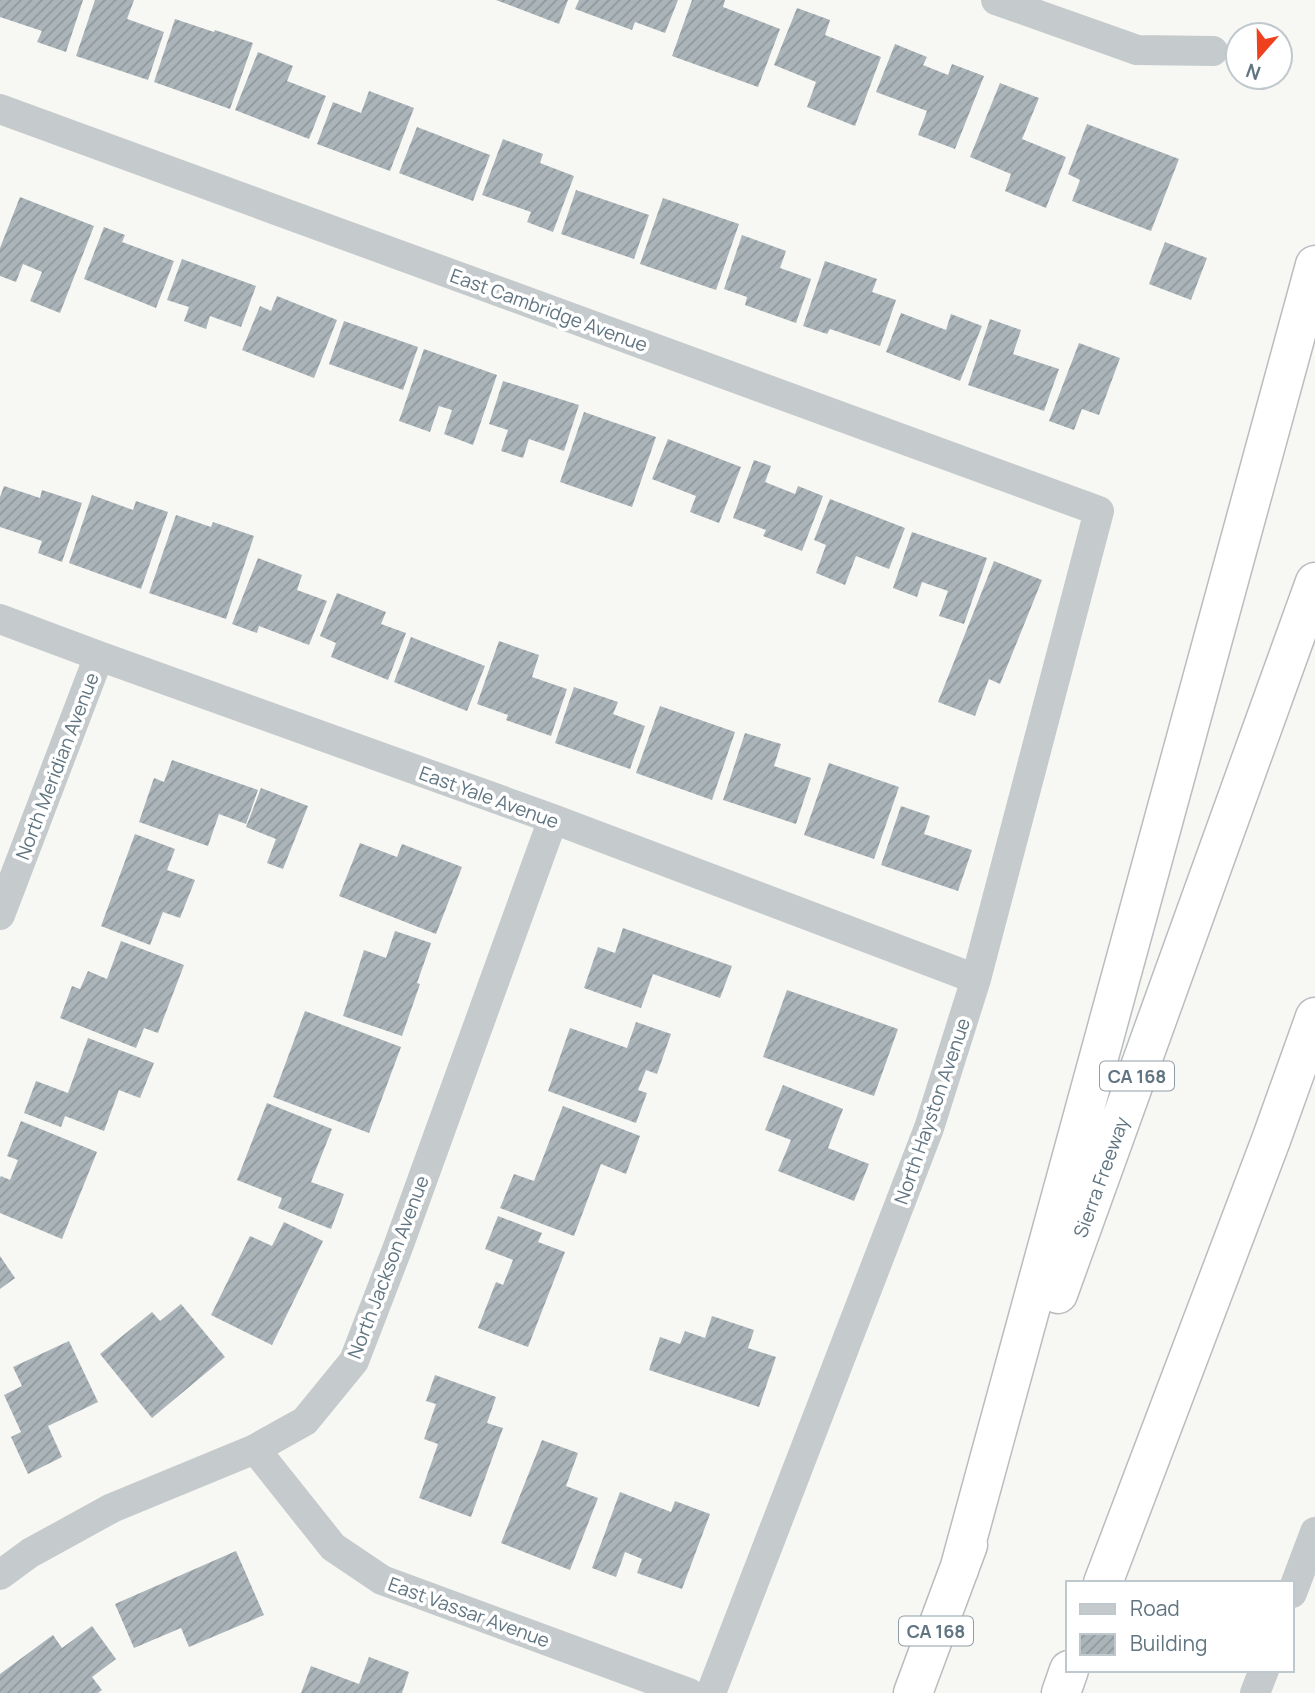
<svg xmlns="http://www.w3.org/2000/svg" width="1315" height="1693" viewBox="0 0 1315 1693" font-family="Manrope,sans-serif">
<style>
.building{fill:url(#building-hatch)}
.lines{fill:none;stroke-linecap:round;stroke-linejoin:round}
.motorway-casing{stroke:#b9bdc0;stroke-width:41}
.minor{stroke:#c5cacc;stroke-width:30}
.motorway{stroke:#fff;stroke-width:38}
.labels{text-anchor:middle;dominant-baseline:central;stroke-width:7;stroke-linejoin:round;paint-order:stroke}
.shield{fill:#fff;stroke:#909ea7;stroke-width:2}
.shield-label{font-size:18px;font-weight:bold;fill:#607581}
.street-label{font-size:19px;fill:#607581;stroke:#fff}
</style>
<defs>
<pattern id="building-hatch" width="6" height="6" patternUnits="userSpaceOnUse" patternTransform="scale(1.75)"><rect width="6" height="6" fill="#abb5b9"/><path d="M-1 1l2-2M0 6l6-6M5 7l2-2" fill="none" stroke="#8f989c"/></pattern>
</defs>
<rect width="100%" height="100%" fill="#f7f7f4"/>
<path class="building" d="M0 0H83L66 52 37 42 42 31 0 17Z
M95 0H134L127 19 164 32 148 80 76 56Z
M496 0H568L559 24Z
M579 0H678L665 33 635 22 632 30 575 9Z
M692 0H725L723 7 780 29 758 87 672 56Z
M797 8 830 20 825 35 881 57 855 126 807 107 816 82 774 65Z
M175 19 214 32 215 30 253 43 230 109 154 82Z
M895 44 927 57 923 65 948 75 952 64 984 76 955 149 918 135 927 111 876 92Z
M258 52 293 66 287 81 326 96 309 139 235 110Z
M1000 83 1039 98 1022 139 1066 157 1046 208 1005 191 1011 174 970 157Z
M369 91 414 108 390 171 317 144 333 102 361 113Z
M1087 124 1179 159 1151 231 1072 201 1080 180 1068 174Z
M417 127 490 155 473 201 399 173Z
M503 139 543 154 540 163 574 176 553 232 527 222 531 212 482 195Z
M576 190 649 215 634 259 561 234Z
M20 197 94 226 60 313 30 301 42 272 23 264 16 282 0 276V248Z
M663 198 739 224 716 290 640 264Z
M104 227 125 235 122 242 174 261 156 308 84 279Z
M742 235 786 251 780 268 811 279 796 323 745 305 747 297 724 289Z
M1165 242 1207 258 1191 300 1149 284Z
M182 259 256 286 241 327 210 316 206 329 184 321 189 307 167 300Z
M825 261 877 279 872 292 896 300 880 346 830 329 827 334 803 326Z
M277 296 337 320 314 378 242 350 260 306 271 311Z
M901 313 946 330 951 314 982 326 960 381 886 352Z
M990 319 1021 330 1013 354 1059 369 1044 411 968 385Z
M344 321 418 347 403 390 329 364Z
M1079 343 1120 358 1099 415 1082 409 1074 430 1049 421Z
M424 349 497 375 473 445 444 434 452 410 439 406 430 432 399 421Z
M503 381 579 405 564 451 529 439 523 458 501 451 508 430 489 424Z
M584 412 656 437 632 507 560 482Z
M668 439 741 467 719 523 690 512 696 496 652 479Z
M754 460 771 466 765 482 795 494 798 486 823 496 802 551 763 536 766 530 733 518Z
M4 486 40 498 42 490 82 503 62 562 38 553 42 541 0 527V497Z
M92 495 133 510 136 501 168 512 141 589 69 563Z
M830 499 905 528 889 569 856 556 845 585 816 573 826 545 814 540Z
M176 515 211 527 213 522 254 536 226 619 149 593Z
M912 532 987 558 964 624 939 616 948 591 922 582 917 597 893 588Z
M258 558 302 575 297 590 327 601 309 645 259 626 257 633 232 624Z
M994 561 1042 580 1000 684 989 679 975 716 938 702Z
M337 593 386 612 381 624 406 633 388 680 331 657 336 643 320 636Z
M411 637 485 666 467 711 394 682Z
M499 641 539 655 532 677 567 689 551 736 506 720 508 715 477 704Z
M574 687 618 702 613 714 645 726 630 769 555 743Z
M660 706 735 732 712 800 636 773Z
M745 733 781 744 774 766 811 778 796 824 723 800Z
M172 760 258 790 246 824 219 814 208 846 139 822 154 778 164 782Z
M829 763 899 787 874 859 804 835Z
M261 788 308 806 283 869 267 863 276 839 246 827Z
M901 806 930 816 924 834 972 850 958 891 881 865Z
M135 834 175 849 167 870 195 880 180 918 163 912 150 945 101 926Z
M360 843 397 857 402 844 462 867 436 934 339 896Z
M623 928 732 966 720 998 653 974 641 1008 584 988 598 947 615 953Z
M395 931 431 943 417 983 420 984 402 1036 343 1016 364 950 386 958Z
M121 941 184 965 158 1033 144 1028 136 1048 60 1018 72 986 80 989 88 971 107 979Z
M787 990 898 1029 874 1096 763 1057Z
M305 1011 401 1047 369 1133 273 1097Z
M636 1022 671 1034 657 1074 646 1070 638 1090 647 1093 636 1123 548 1091 570 1028 627 1048Z
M88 1038 154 1063 140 1098 119 1090 104 1131 65 1116 61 1127 24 1113 36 1081 68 1093Z
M783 1085 843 1109 828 1148 869 1164 854 1201 778 1171 791 1140 765 1130Z
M267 1103 332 1129 311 1182 344 1194 331 1229 278 1208 282 1198 237 1180Z
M563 1106 640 1136 626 1174 601 1164 574 1236 500 1208 514 1174 534 1181Z
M21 1121 97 1152 62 1239 0 1213V1178L1 1176 10 1180 18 1160 7 1156Z
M498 1216 542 1233 538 1242 565 1252 528 1347 478 1328 496 1282 503 1285 513 1260 485 1249Z
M284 1222 323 1241 272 1345 211 1315 250 1236 272 1246Z
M0 1256 15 1278 0 1289Z
M181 1304 225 1357 152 1418 100 1354 152 1312 160 1321Z
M712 1316 754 1330 748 1348 776 1357 759 1407 649 1370 660 1337 680 1344 685 1331 705 1338Z
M69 1341 98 1402 48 1426 62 1457 28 1474 11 1437 21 1432 4 1395 22 1386 13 1367Z
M435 1375 496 1397 487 1423 503 1428 471 1517 419 1498 438 1444 424 1439 436 1404 426 1401Z
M542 1440 578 1453 566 1486 598 1498 570 1570 501 1543Z
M620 1492 671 1512 675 1501 710 1514 682 1589 637 1573 642 1559 625 1552 616 1577 592 1568Z
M236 1551 264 1615 189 1647 181 1628 134 1648 115 1604Z
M92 1626 116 1659 92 1677 102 1690 98 1693H0V1674L53 1635 62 1648Z
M369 1657 409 1672 402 1693H301L311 1666 359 1684Z"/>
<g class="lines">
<defs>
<path id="motorway" d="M1058 1294 1315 582
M959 1570 1315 265
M1103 1583 1271 1140 1315 1017
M913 1693 968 1545
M1061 1693 1069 1670"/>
</defs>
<use href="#motorway" class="motorway-casing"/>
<path class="minor" d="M996 0 1137 50 1213 51
M0 109 1099 511 976 979 929 1128 711 1693
M0 619 99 656 553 819 976 979
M0 915 99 656
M255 1449 333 1547 382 1580 689 1693
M0 1575 30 1553 112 1508 255 1449 305 1421 354 1361 398 1247 553 819
M1292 1593 1315 1532
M1255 1693 1264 1670"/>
<use href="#motorway" class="motorway"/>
</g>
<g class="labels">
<g class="shield">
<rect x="1100" y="1061.5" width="74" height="29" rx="5"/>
<rect x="899" y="1616.5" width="74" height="29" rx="5"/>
</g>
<g class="shield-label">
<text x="1137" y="1076">CA 168</text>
<text x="936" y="1631">CA 168</text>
</g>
<g class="street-label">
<text transform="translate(549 310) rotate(20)">East Cambridge Avenue</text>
<text transform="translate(57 766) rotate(-69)">North Meridian Avenue</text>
<text transform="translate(489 797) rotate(20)">East Yale Avenue</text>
<text transform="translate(932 1111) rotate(-71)">North Hayston Avenue</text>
<text transform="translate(1101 1177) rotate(-70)">Sierra Freeway</text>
<text transform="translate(388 1267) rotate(-69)">North Jackson Avenue</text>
<text transform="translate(469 1612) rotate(20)">East Vassar Avenue</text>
</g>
</g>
<rect x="1066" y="1581" width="228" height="91" fill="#ffffff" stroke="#bfc8cd" stroke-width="2"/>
<rect x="1080" y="1604" width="35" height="10" fill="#c5cacc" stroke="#bfc8cd" stroke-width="2"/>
<text x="1130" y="1616" font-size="21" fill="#607581">Road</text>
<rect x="1080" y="1634" width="35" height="21" fill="url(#building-hatch)" stroke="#bfc8cd" stroke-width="2"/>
<text x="1130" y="1651" font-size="21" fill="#607581">Building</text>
<g transform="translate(1259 56) rotate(200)"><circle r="33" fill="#ffffff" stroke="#bfc8cd" stroke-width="2"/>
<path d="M0-5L12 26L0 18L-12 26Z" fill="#ef411d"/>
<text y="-10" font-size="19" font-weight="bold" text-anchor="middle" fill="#607581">N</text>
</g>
</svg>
